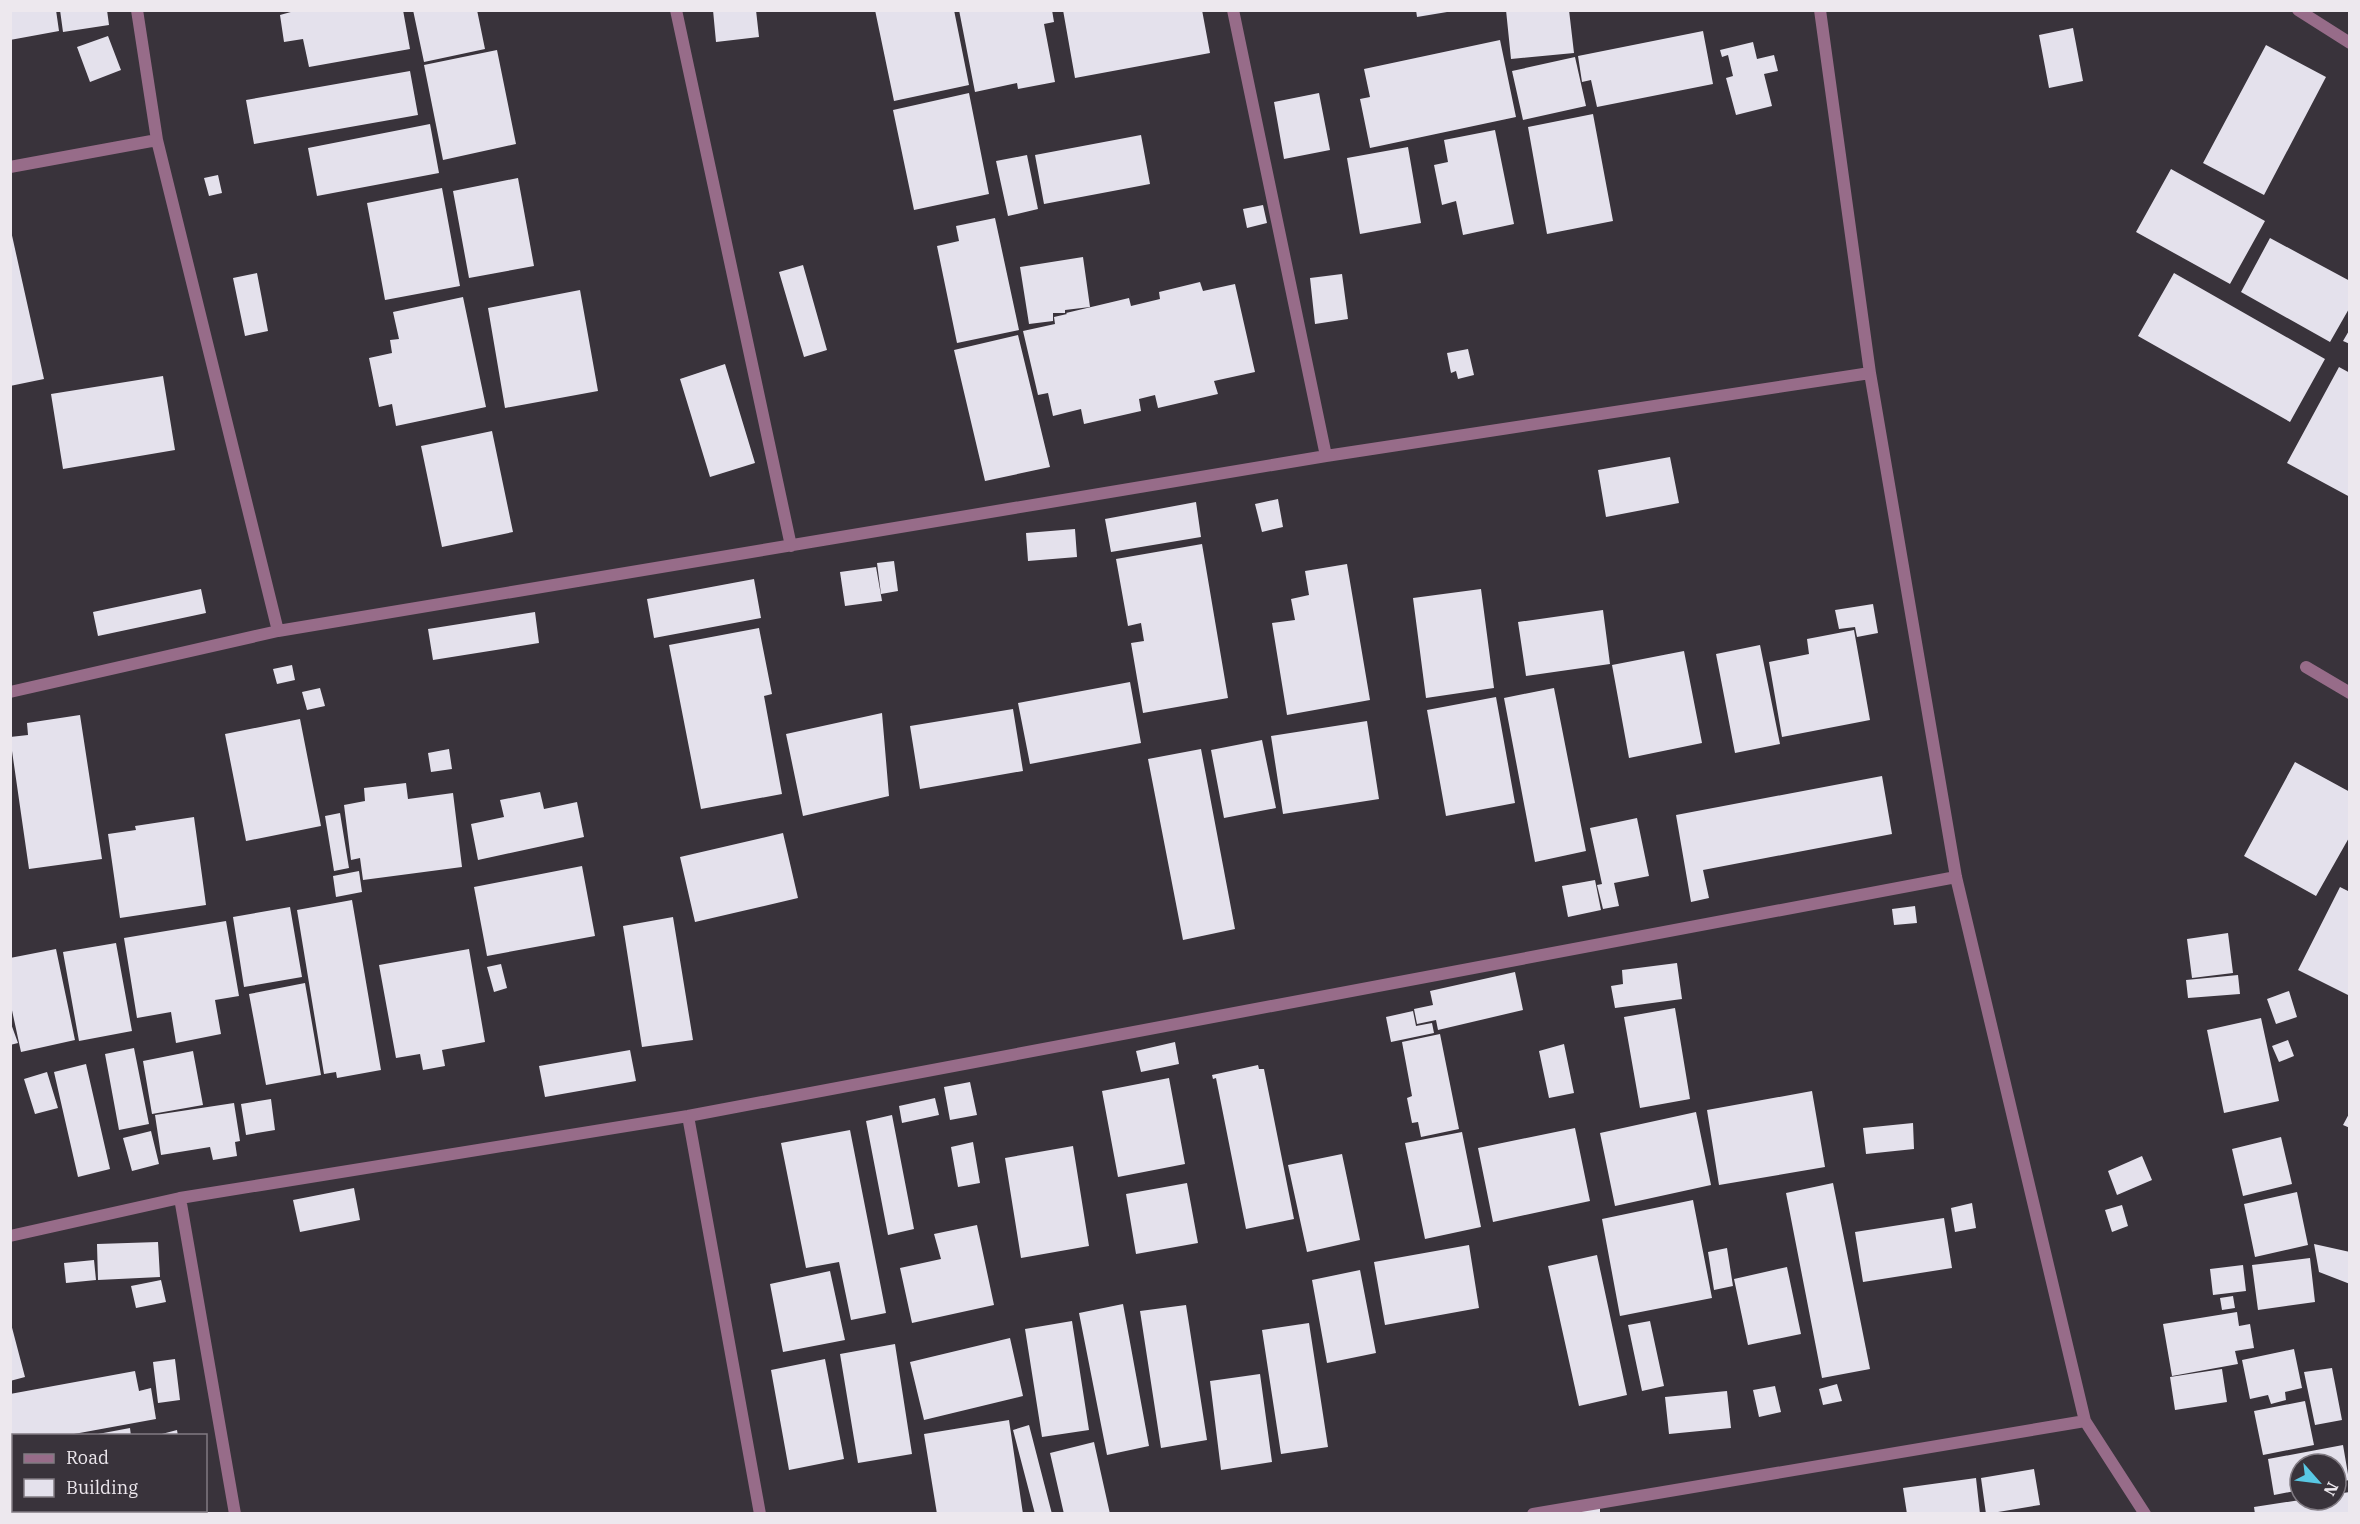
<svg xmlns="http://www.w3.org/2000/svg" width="2360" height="1524" viewBox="0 0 2360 1524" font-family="'IBM Plex Serif',serif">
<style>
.building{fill:#e4e1ec}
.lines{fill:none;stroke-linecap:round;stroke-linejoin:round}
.minor{stroke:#976c89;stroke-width:12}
</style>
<rect width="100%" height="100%" fill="#39333b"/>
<path class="building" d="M10 10H56L59 31 10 40Z
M60 10H107L109 25 63 32Z
M298 10H403L410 49 309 67 303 39 284 42 280 15Z
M413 10H477L485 49 424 62Z
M713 10H756L759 37 716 42Z
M875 10H954L969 85 894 101Z
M959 10H1052L1054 22 1044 24 1055 82 1018 89 1017 83 975 92Z
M1063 10H1202L1210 53 1075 78Z
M1416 10H1447V12L1417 17Z
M1506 10H1569L1574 53 1511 59Z
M2073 28 2083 81 2049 88 2039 35Z
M1703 31 1713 84 1597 107 1591 80 1582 82 1578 56Z
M108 36 121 70 90 82 77 47Z
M1500 40 1516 117 1370 148 1360 99 1370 97 1364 69Z
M1753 42 1757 59 1774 55 1778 71 1764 74 1772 106 1736 115 1726 78 1733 76 1728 55 1722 57 1720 50Z
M2266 45 2326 77 2264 195 2203 163Z
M497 50 516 144 443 160 424 65Z
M1575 57 1586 106 1523 120 1512 71Z
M410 71 418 115 254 144 246 100Z
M969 93 989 194 914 210 893 110Z
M1319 93 1330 150 1284 159 1274 102Z
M1593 114 1613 221 1547 234 1528 127Z
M430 124 439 173 317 196 308 148Z
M1495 130 1514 224 1463 235 1456 201 1442 205 1434 165 1448 162 1444 140Z
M1141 135 1150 184 1044 204 1035 155Z
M1408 147 1421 223 1360 234 1347 158Z
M1027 155 1038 209 1008 216 996 161Z
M2171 169 2265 221 2230 284 2136 232Z
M218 175 222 193 209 196 204 178Z
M518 178 534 266 469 278 453 191Z
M442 188 460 286 385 300 367 203Z
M1263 205 1267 223 1247 228 1243 209Z
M995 218 1019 330 957 343 937 246 959 241 956 226Z
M11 231 44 379 10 386V232Z
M2270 238 2350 281V307L2330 342 2241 292Z
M1083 257 1090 307 1065 310V313H1053V321L1029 324 1020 267Z
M803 265 827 350 804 357 779 272Z
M257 273 268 331 245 336 233 278Z
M2174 273 2325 359 2290 422 2138 336Z
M1342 274 1348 319 1315 324 1310 278Z
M1200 282 1203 291 1235 284 1255 372 1214 381 1218 394 1158 408 1155 395 1139 399 1141 411 1084 424 1081 409 1053 416 1048 393 1038 395 1023 331 1055 324 1054 317 1067 314 1066 313 1129 298 1131 306 1160 299 1159 292Z
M580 290 598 391 505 408 488 308Z
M463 297 486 407 396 426 392 404 379 407 369 358 392 353 390 340 399 339 393 312Z
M2350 329V344L2343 341Z
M1018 335 1050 467 985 481 954 350Z
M1468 349 1474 375 1458 379 1456 371 1451 373 1447 353Z
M725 364 755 463 710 477 680 379Z
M2339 367 2350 373V497L2287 463Z
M163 376 175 450 63 469 51 394Z
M492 431 513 532 442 547 421 446Z
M1670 457 1679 503 1606 517 1598 470Z
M1278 499 1283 527 1262 532 1255 504Z
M1196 502 1201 537 1111 552 1105 519Z
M1075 529 1077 557 1028 561 1026 533Z
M1202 544 1228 698 1143 713 1131 643 1144 641 1141 623 1128 626 1116 559Z
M894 561 898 591 881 594 877 563Z
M1347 564 1370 700 1287 715 1272 623 1295 620 1291 599 1309 595 1305 571Z
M876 567 882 601 845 606 840 572Z
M754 579 761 618 654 638 647 599Z
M201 589 206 613 98 636 93 612Z
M1481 589 1494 688 1426 698 1413 598Z
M1873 604 1878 633 1857 637 1855 627 1839 629 1835 610Z
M1603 610 1610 664 1526 676 1518 622Z
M535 612 539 643 433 660 428 629Z
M759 628 772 694 764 696 782 794 701 809 669 645Z
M1854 630 1870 720 1782 737 1769 662 1809 654 1807 639Z
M1760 645 1780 744 1735 753 1716 654Z
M1684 651 1702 743 1629 758 1612 665Z
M292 665 295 680 277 684 273 669Z
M1130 682 1141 743 1030 764 1018 703Z
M320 688 325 706 307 710 302 692Z
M1554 688 1586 851 1535 862 1504 698Z
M1496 697 1515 803 1446 816 1427 710Z
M1013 709 1023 771 920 789 910 726Z
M882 713 889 796 803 816 786 734Z
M80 715 102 859 29 869 10 737 28 735 27 723Z
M300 719 321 826 246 841 225 734Z
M1367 721 1379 799 1283 814 1271 736Z
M1262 740 1276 808 1224 818 1211 750Z
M449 749 452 769 431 772 428 753Z
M1201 749 1235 929 1183 940 1148 759Z
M2295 762 2350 792V836L2316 896 2244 856Z
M1882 776 1892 834 1703 870 1709 898 1691 902 1676 815Z
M406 783 408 799 453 793 462 867 363 880 360 858 351 860 344 805 365 801 364 788Z
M540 792 544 809 577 802 584 837 478 860 471 824 504 817 500 800Z
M340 813 349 868 334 871 325 816Z
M194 817 206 905 120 918 108 834 136 830 135 826Z
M1637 818 1649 876 1614 883 1619 906 1603 909 1597 885 1602 884 1590 828Z
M783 833 798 898 695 922 680 857Z
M582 866 595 936 487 956 474 887Z
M359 871 362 892 336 897 333 876Z
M1595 880 1601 910 1568 917 1562 886Z
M2340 887 2350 892V996L2298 970Z
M352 900 381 1070 337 1078 336 1072 324 1074 297 910Z
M1915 906 1917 923 1894 925 1892 909Z
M290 907 302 977 244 987 233 917Z
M673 917 693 1040 642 1047 623 926Z
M226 921 239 996 215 1000 221 1034 176 1043 171 1012 137 1018 124 938Z
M2228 933 2233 973 2192 978 2187 939Z
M116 943 132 1031 79 1041 63 952Z
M56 949 75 1040 21 1052 10 1001V958Z
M469 949 485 1042 442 1050 445 1066 423 1070 420 1054 396 1058 379 965Z
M1677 963 1682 999 1615 1008 1611 986 1623 984 1622 970Z
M501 964 507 988 494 992 487 967Z
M1515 972 1523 1010 1438 1030 1436 1020 1417 1024 1414 1009 1433 1005 1430 991Z
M2238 975 2240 994 2188 998 2186 980Z
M305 983 321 1075 266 1085 249 994Z
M2289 991 2297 1017 2276 1024 2267 999Z
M1675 1008 1690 1099 1640 1108 1624 1017Z
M1413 1011 1416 1026 1432 1023 1434 1033 1391 1042 1386 1017Z
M2261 1018 2279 1101 2224 1113 2207 1030Z
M10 1021 18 1043 10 1045Z
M1440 1034 1459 1129 1421 1137 1418 1122 1412 1123 1407 1098 1412 1096 1402 1042Z
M2288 1040 2294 1056 2279 1062 2272 1046Z
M1175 1042 1179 1064 1141 1072 1136 1051Z
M1564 1044 1574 1093 1549 1098 1539 1051Z
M134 1048 149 1124 119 1130 105 1054Z
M630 1050 636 1081 545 1097 539 1066Z
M193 1051 203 1105 152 1114 143 1061Z
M86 1064 110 1169 78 1177 54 1072Z
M1258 1065 1259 1069H1264L1294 1219 1246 1229 1216 1078 1213 1079 1212 1075Z
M47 1072 58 1108 35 1114 24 1079Z
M1169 1078 1185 1164 1118 1177 1102 1091Z
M970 1082 977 1115 950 1120 944 1087Z
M1812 1091 1825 1167 1719 1185 1707 1110Z
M935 1098 939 1115 902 1123 899 1106Z
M271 1099 275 1130 246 1135 241 1104Z
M234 1103 240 1141 235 1142 237 1156 213 1160 210 1147 161 1155 155 1115Z
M1696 1112 1711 1185 1615 1206 1600 1133Z
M2350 1112V1128L2343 1125Z
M892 1115 914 1229 888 1235 866 1121Z
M1913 1123 1914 1149 1866 1154 1863 1128Z
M1575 1128 1590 1201 1493 1222 1478 1148Z
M850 1130 886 1313 851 1320 839 1262 806 1268 781 1143Z
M151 1131 159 1164 132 1171 123 1138Z
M1462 1132 1481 1227 1425 1239 1405 1143Z
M2281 1137 2292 1184 2243 1196 2232 1149Z
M973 1142 980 1183 958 1187 951 1147Z
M1073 1146 1089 1246 1021 1258 1005 1158Z
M1342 1154 1360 1240 1307 1252 1288 1165Z
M2142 1156 2152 1180 2117 1195 2108 1171Z
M1187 1183 1198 1243 1136 1254 1126 1194Z
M1833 1183 1870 1369 1822 1378 1786 1193Z
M354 1188 360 1220 300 1232 293 1200Z
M2297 1192 2308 1245 2255 1257 2244 1204Z
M1693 1200 1712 1298 1620 1316 1602 1219Z
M1972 1203 1976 1228 1955 1232 1951 1208Z
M2122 1205 2128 1226 2112 1232 2105 1210Z
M1944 1218 1952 1268 1863 1282 1855 1232Z
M977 1225 994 1305 912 1323 900 1268 941 1259 934 1234Z
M158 1242 160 1277 98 1280 97 1244Z
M2314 1244 2350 1252V1284L2319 1272Z
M1469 1245 1479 1308 1385 1325 1374 1262Z
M1727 1248 1733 1286 1714 1290 1708 1252Z
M1597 1255 1627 1395 1579 1406 1548 1266Z
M2310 1258 2315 1302 2258 1310 2252 1265Z
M94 1260 96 1280 66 1283 64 1263Z
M2243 1265 2246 1291 2213 1295 2210 1269Z
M1787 1267 1801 1334 1748 1345 1734 1279Z
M1360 1270 1376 1353 1327 1363 1312 1280Z
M830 1271 845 1340 783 1352 770 1284Z
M161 1280 166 1302 136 1308 131 1286Z
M2233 1296 2235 1308 2222 1310 2220 1298Z
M1123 1304 1149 1446 1107 1455 1079 1313Z
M1186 1305 1207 1440 1161 1448 1140 1311Z
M2237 1312 2239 1326 2250 1324 2254 1348 2235 1351 2238 1364 2172 1376 2163 1324Z
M10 1320 25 1377 10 1381Z
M1072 1321 1089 1430 1042 1437 1025 1329Z
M1650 1321 1664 1386 1642 1391 1628 1325Z
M1309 1323 1328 1447 1281 1454 1262 1330Z
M1010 1338 1023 1396 924 1420 910 1362Z
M895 1344 912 1454 858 1463 840 1354Z
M2294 1349 2302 1388 2285 1392 2286 1400 2271 1404 2268 1395 2250 1399 2242 1360Z
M175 1359 180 1400 158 1403 153 1362Z
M825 1359 844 1459 789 1470 771 1370Z
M2332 1368 2342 1420 2315 1425 2304 1372Z
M2222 1369 2227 1402 2175 1410 2170 1377Z
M135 1371 139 1391 151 1388 156 1419 63 1436H14V1444L10 1445V1394Z
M1260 1374 1272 1462 1221 1470 1210 1381Z
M1837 1384 1842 1401 1823 1405 1819 1389Z
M1775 1386 1781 1412 1759 1417 1753 1390Z
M1727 1391 1731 1428 1669 1434 1665 1397Z
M2305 1401 2314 1445 2263 1455 2254 1411Z
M1009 1420 1023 1514H937L924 1434Z
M1029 1425 1052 1514H1035L1013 1430Z
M130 1428 131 1436H98V1434Z
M177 1430 178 1436H158V1435Z
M1094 1442 1110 1514H1064L1050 1453Z
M2343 1445 2349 1480 2336 1483V1464H2300V1490L2274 1495 2268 1459Z
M10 1450H14V1500L10 1501Z
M2034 1469 2040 1505 1986 1514 1981 1478Z
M1976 1478 1980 1514H1907L1903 1488Z
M2350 1492V1514H2255L2254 1507 2300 1500H2336V1494Z
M1600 1507V1514H1569Z
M15 1510H152V1514H10V1511Z"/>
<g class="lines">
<path class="minor" d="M137 10 157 140 278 631
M676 10 791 546
M1233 10 1326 456
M1820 10 1870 373 1956 877 2085 1421 2145 1514
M2298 10 2350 43
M10 167 157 140
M2306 667 2350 693
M10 692 278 631 1326 456 1870 373
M688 1116 760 1514
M180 1198 235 1514
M10 1236 180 1198 688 1116 1956 877
M1533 1514 2085 1421"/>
</g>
<rect width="2360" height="1524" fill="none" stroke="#ede8ee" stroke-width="24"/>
<rect x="12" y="1434" width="195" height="78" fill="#39333b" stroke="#817b83" stroke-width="1.5"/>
<rect x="24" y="1454" width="30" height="9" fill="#976c89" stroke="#817b83" stroke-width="1.5"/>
<text x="66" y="1464" font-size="18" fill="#ede8ee">Road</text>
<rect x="24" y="1479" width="30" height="18" fill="#e4e1ec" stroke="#817b83" stroke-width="1.5"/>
<text x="66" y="1494" font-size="18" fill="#ede8ee">Building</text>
<g transform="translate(2318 1482) rotate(118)"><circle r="28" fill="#39333b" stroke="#817b83" stroke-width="1.5"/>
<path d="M0-4.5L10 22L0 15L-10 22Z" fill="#59c8e4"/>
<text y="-9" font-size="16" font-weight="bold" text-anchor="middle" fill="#ede8ee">N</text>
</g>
</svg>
